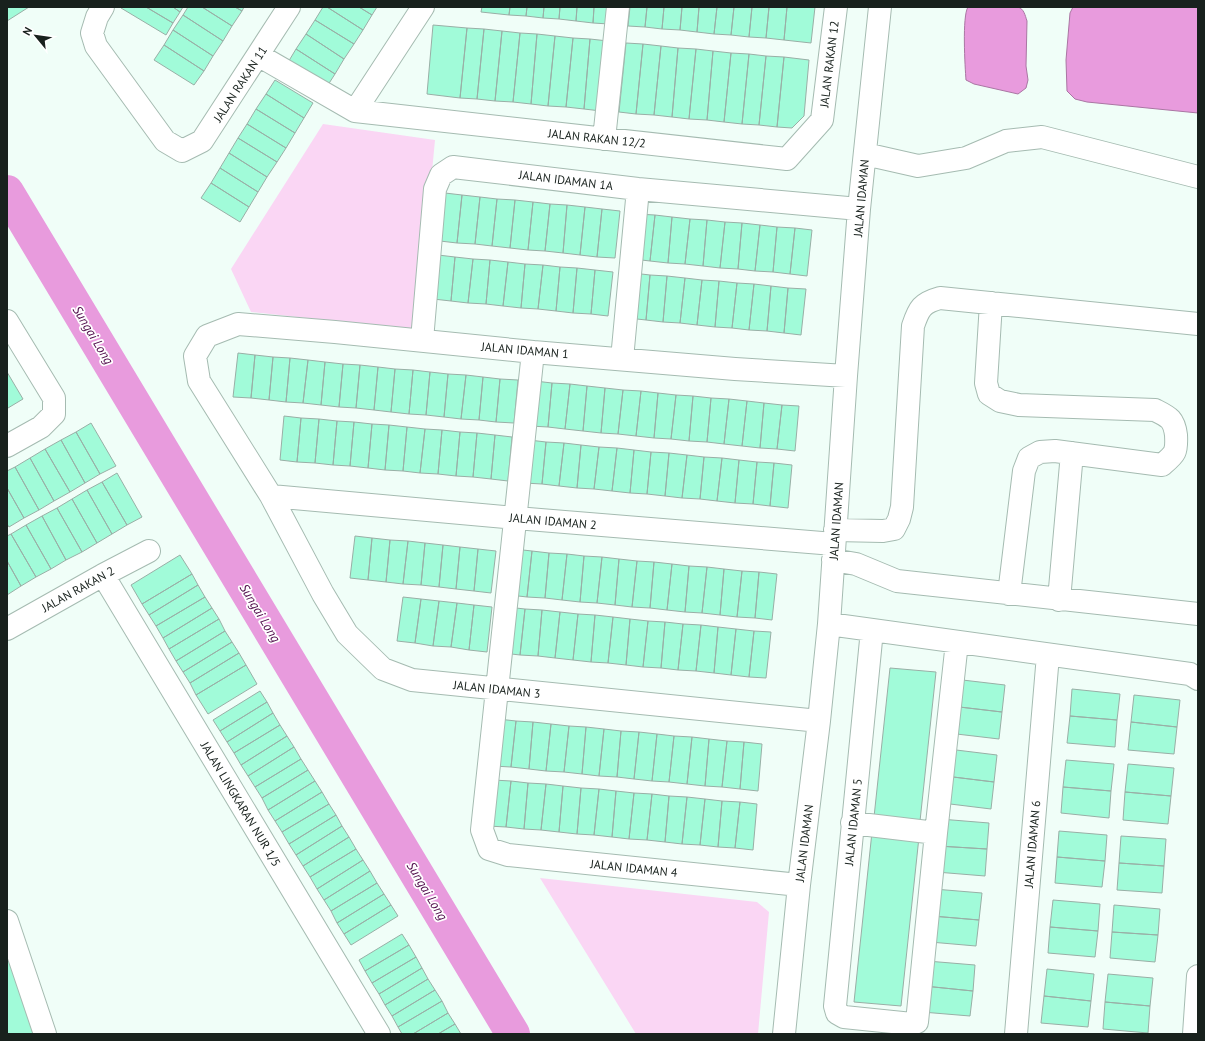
<svg xmlns="http://www.w3.org/2000/svg" width="1205" height="1041" viewBox="0 0 1205 1041" font-family="'PT Sans',sans-serif">
<style>
.green{fill:#fad6f4}
.water{fill:#e89bdd;stroke:#aa76a3}
.lines{fill:none;stroke-linecap:round;stroke-linejoin:round}
.river{stroke:#e89bdd;stroke-width:34}
.building{fill:#a1fbd9;stroke:#99afa6}
.minor-casing{stroke:#a5bbb1;stroke-width:24}
.minor{stroke:#fff;stroke-width:22}
.labels{text-anchor:middle;dominant-baseline:central;stroke-width:3.5;stroke-linejoin:round;paint-order:stroke}
.street-label{font-size:12px;fill:#18211d;stroke:#fff}
.water-label{font-size:13px;font-style:italic;fill:#4d0848;stroke:#fff}
</style>
<rect width="100%" height="100%" fill="#f0fef8"/>
<path class="green" d="M323 124 435 140 417 330 251 312 231 269Z
M540 878 757 902 769 912 758 1034H636Z"/>
<path class="water" d="M968 7H1018C1024 9 1025 15 1027 21L1026 66 1028 80 1026 88 1018 94 974 84 966 80C965 67 962 16 968 7Z
M1073 7H1198V113L1087 102 1075 99 1067 91 1066 60 1070 13Z"/>
<g class="lines">
<path class="river" d="M7 192 513 1034"/>
</g>
<path class="building" d="M7 7H29L7 21Z
M122 7H146L173 23 166 35 121 8Z
M146 7H173L180 12 173 23Z
M173 7H183L180 12Z
M188 7H202L232 26 223 41 183 15Z
M202 7H235L242 11 232 26Z
M235 7H244L242 11Z
M323 7H327L363 30 354 44 315 20Z
M327 7H359L372 15 363 30Z
M359 7H377L372 15Z
M482 7H510L509 15 481 12Z
M510 7H527L526 16 509 15Z
M527 7H544L543 18 526 16Z
M544 7H560L559 19 543 18Z
M560 7H577L576 21 559 19Z
M577 7H594L593 23 576 21Z
M594 7H611L609 24 593 23Z
M630 7H647L645 27 628 26Z
M647 7H664L662 29 645 27Z
M664 7H682L680 30 662 29Z
M682 7H699L697 32 680 30Z
M699 7H717L714 34 697 32Z
M717 7H734L731 35 714 34Z
M734 7H752L749 37 731 35Z
M752 7H769L766 38 749 37Z
M769 7H787L784 40 766 38Z
M787 7H815L811 43 784 40Z
M183 15 223 41 213 56 173 30Z
M315 20 354 44 344 59 306 34Z
M433 25 467 28 460 98 427 94Z
M467 28 484 29 477 99 460 98Z
M484 29 502 31 495 101 477 99Z
M173 30 213 56 204 71 164 45Z
M502 31 520 33 513 102 495 101Z
M520 33 537 34 531 104 513 102Z
M306 34 344 59 335 74 296 49Z
M537 34 555 36 548 106 531 104Z
M555 36 573 38 566 107 548 106Z
M573 38 590 39 584 109 566 107Z
M590 39 608 41 601 111 584 109Z
M626 43 643 44 636 114 619 112Z
M643 44 661 46 654 115 636 114Z
M164 45 204 71 194 85 154 60Z
M661 46 678 48 672 117 654 115Z
M678 48 696 49 689 119 672 117Z
M296 49 335 74 326 88 287 64Z
M696 49 713 51 707 120 689 119Z
M713 51 731 53 724 122 707 120Z
M731 53 749 54 742 124 724 122Z
M749 54 766 56 759 125 742 124Z
M766 56 784 57 777 127 759 125Z
M784 57 809 60 804 116 792 128 777 127Z
M275 80 313 103 304 118 266 94Z
M266 94 304 118 295 133 256 109Z
M256 109 295 133 286 148 247 124Z
M247 124 286 148 277 162 238 138Z
M238 138 277 162 267 177 229 153Z
M229 153 267 177 258 192 220 168Z
M220 168 258 192 249 207 211 183Z
M211 183 249 207 240 222 201 198Z
M445 193 462 195 457 243 440 241Z
M462 195 480 197 475 244 457 243Z
M480 197 497 199 492 246 475 244Z
M497 199 515 200 510 248 492 246Z
M515 200 533 202 528 250 510 248Z
M533 202 550 204 545 251 528 250Z
M550 204 567 205 563 253 545 251Z
M567 205 585 207 580 255 563 253Z
M585 207 602 209 597 257 580 255Z
M602 209 620 211 615 258 597 257Z
M637 214 655 215 650 261 633 259Z
M655 215 672 217 668 263 650 261Z
M672 217 690 219 685 264 668 263Z
M690 219 707 220 703 266 685 264Z
M707 220 725 222 720 268 703 266Z
M725 222 742 223 738 269 720 268Z
M742 223 760 225 755 271 738 269Z
M760 225 777 227 773 272 755 271Z
M777 227 795 228 790 274 773 272Z
M795 228 812 230 807 276 790 274Z
M438 255 455 257 451 301 433 299Z
M455 257 473 259 468 303 451 301Z
M473 259 490 260 486 304 468 303Z
M490 260 508 262 503 306 486 304Z
M508 262 525 264 521 308 503 306Z
M525 264 543 265 538 309 521 308Z
M543 265 560 267 556 311 538 309Z
M560 267 577 268 573 313 556 311Z
M577 268 595 270 591 314 573 313Z
M595 270 613 272 608 316 591 314Z
M633 273 650 275 646 320 628 318Z
M650 275 667 276 663 322 646 320Z
M667 276 685 278 680 323 663 322Z
M685 278 702 280 697 325 680 323Z
M702 280 719 281 715 327 697 325Z
M719 281 737 283 732 328 715 327Z
M737 283 754 284 749 330 732 328Z
M754 284 771 286 767 331 749 330Z
M771 286 788 288 784 333 767 331Z
M788 288 806 289 801 335 784 333Z
M238 353 255 355 251 398 233 397Z
M255 355 273 357 269 400 251 398Z
M273 357 290 358 286 402 269 400Z
M290 358 308 360 303 403 286 402Z
M308 360 325 362 321 405 303 403Z
M325 362 343 364 339 407 321 405Z
M343 364 360 365 356 408 339 407Z
M360 365 378 367 374 410 356 408Z
M378 367 395 369 391 412 374 410Z
M395 369 413 370 409 414 391 412Z
M413 370 430 372 426 415 409 414Z
M7 372 23 399 8 408 7 407Z
M430 372 448 374 444 417 426 415Z
M448 374 466 375 461 419 444 417Z
M466 375 483 377 479 420 461 419Z
M483 377 500 379 496 422 479 420Z
M500 379 518 380 514 423 496 422Z
M535 381 552 383 548 427 530 426Z
M552 383 570 384 565 429 548 427Z
M570 384 587 386 583 431 565 429Z
M587 386 605 388 601 433 583 431Z
M605 388 623 390 618 434 601 433Z
M623 390 641 391 636 436 618 434Z
M641 391 658 393 654 438 636 436Z
M658 393 676 395 671 439 654 438Z
M676 395 693 396 689 441 671 439Z
M693 396 711 398 707 442 689 441Z
M711 398 729 399 724 444 707 442Z
M729 399 747 401 742 446 724 444Z
M747 401 764 403 760 448 742 446Z
M764 403 782 405 777 449 760 448Z
M782 405 799 406 795 451 777 449Z
M284 416 301 418 297 462 280 460Z
M301 418 319 419 315 463 297 462Z
M319 419 337 421 333 465 315 463Z
M337 421 354 422 350 466 333 465Z
M354 422 372 424 368 468 350 466Z
M91 423 116 466 100 474 76 432Z
M372 424 389 425 385 470 368 468Z
M389 425 407 427 403 471 385 470Z
M407 427 425 429 420 473 403 471Z
M425 429 442 430 438 474 420 473Z
M442 430 460 432 456 476 438 474Z
M76 432 100 474 85 483 61 440Z
M460 432 477 433 473 477 456 476Z
M477 433 495 435 491 479 473 477Z
M495 435 512 437 508 481 491 479Z
M61 440 85 483 70 492 45 449Z
M529 440 546 442 542 484 524 483Z
M546 442 564 443 559 486 542 484Z
M564 443 581 445 577 488 559 486Z
M581 445 599 447 594 489 577 488Z
M599 447 617 448 612 491 594 489Z
M617 448 634 450 630 493 612 491Z
M45 449 70 492 54 501 30 458Z
M634 450 651 452 647 494 630 493Z
M651 452 669 453 665 496 647 494Z
M669 453 687 455 682 498 665 496Z
M687 455 704 457 700 499 682 498Z
M704 457 722 458 717 501 700 499Z
M30 458 54 501 39 510 15 467Z
M722 458 739 460 735 503 717 501Z
M739 460 757 462 753 504 735 503Z
M757 462 774 463 770 506 753 504Z
M774 463 792 465 788 508 770 506Z
M15 467 39 510 24 518 7 488V471Z
M117 473 142 517 127 525 102 482Z
M102 482 127 525 112 534 87 490Z
M7 488 24 518 9 527 7 524Z
M87 490 112 534 97 543 72 499Z
M72 499 97 543 82 552 57 508Z
M57 508 82 552 66 560 42 516Z
M42 516 66 560 51 569 26 525Z
M26 525 51 569 36 577 11 534Z
M11 534 36 577 21 586 7 561V536Z
M355 536 372 538 368 580 350 578Z
M372 538 390 540 386 582 368 580Z
M390 540 408 541 403 584 386 582Z
M408 541 425 543 421 585 403 584Z
M425 543 443 545 439 587 421 585Z
M443 545 460 547 456 589 439 587Z
M460 547 478 549 474 591 456 589Z
M478 549 496 551 491 593 474 591Z
M514 549 532 551 527 597 510 595Z
M532 551 549 553 545 598 527 597Z
M549 553 567 554 562 600 545 598Z
M567 554 584 556 580 602 562 600Z
M180 555 192 574 142 604 131 585Z
M584 556 602 557 597 603 580 602Z
M602 557 619 559 615 605 597 603Z
M619 559 637 561 632 607 615 605Z
M7 561 21 586 7 595Z
M637 561 654 562 650 608 632 607Z
M654 562 672 564 667 610 650 608Z
M672 564 689 566 685 612 667 610Z
M689 566 707 567 702 613 685 612Z
M707 567 724 569 720 615 702 613Z
M724 569 742 571 737 617 720 615Z
M742 571 759 572 755 618 737 617Z
M759 572 777 574 772 620 755 618Z
M192 574 198 585 149 615 142 604Z
M198 585 205 597 156 626 149 615Z
M205 597 212 608 163 638 156 626Z
M403 597 421 599 415 643 397 641Z
M421 599 439 601 433 646 415 643Z
M439 601 457 603 451 647 433 646Z
M457 603 474 605 469 650 451 647Z
M474 605 492 607 487 652 469 650Z
M507 607 525 609 520 655 503 653Z
M212 608 219 619 169 649 163 638Z
M525 609 542 610 538 656 520 655Z
M542 610 560 612 555 658 538 656Z
M560 612 578 614 573 660 555 658Z
M578 614 595 615 591 662 573 660Z
M595 615 613 617 608 663 591 662Z
M613 617 630 619 626 665 608 663Z
M219 619 225 631 176 661 169 649Z
M630 619 648 621 643 667 626 665Z
M648 621 665 622 661 668 643 667Z
M665 622 683 624 678 670 661 668Z
M683 624 701 625 696 671 678 670Z
M701 625 718 627 714 673 696 671Z
M718 627 736 629 731 675 714 673Z
M736 629 754 631 749 677 731 675Z
M225 631 232 642 183 672 176 661Z
M754 631 771 632 766 678 749 677Z
M232 642 239 653 190 683 183 672Z
M239 653 246 665 196 695 190 683Z
M246 665 257 684 208 714 196 695Z
M890 668 936 672 920 821 874 817Z
M954 679 1005 685 1002 712 951 706Z
M1072 689 1120 694 1117 720 1070 716Z
M260 691 267 702 220 731 213 720Z
M1134 695 1180 700 1177 727 1131 722Z
M267 702 273 713 227 742 220 731Z
M951 706 1002 712 999 739 948 733Z
M273 713 280 725 234 753 227 742Z
M1070 716 1117 720 1115 747 1067 743Z
M498 719 516 721 511 767 493 766Z
M516 721 533 722 529 769 511 767Z
M533 722 551 724 546 771 529 769Z
M1131 722 1177 727 1174 754 1128 750Z
M551 724 569 726 564 772 546 771Z
M280 725 287 736 241 765 234 753Z
M569 726 586 727 582 774 564 772Z
M586 727 604 729 599 776 582 774Z
M604 729 621 731 617 777 599 776Z
M621 731 639 732 634 779 617 777Z
M639 732 657 734 652 781 634 779Z
M657 734 674 736 669 782 652 781Z
M287 736 294 747 248 776 241 765Z
M674 736 692 737 687 784 669 782Z
M692 737 709 739 705 786 687 784Z
M709 739 727 741 722 787 705 786Z
M727 741 744 742 740 789 722 787Z
M744 742 762 744 758 791 740 789Z
M294 747 301 759 255 787 248 776Z
M948 749 997 755 994 782 945 776Z
M301 759 308 770 262 798 255 787Z
M1066 760 1114 764 1111 791 1063 787Z
M1128 764 1174 768 1171 796 1125 792Z
M308 770 315 781 268 810 262 798Z
M945 776 994 782 991 809 942 803Z
M493 780 511 781 506 827 488 826Z
M315 781 322 792 275 821 268 810Z
M511 781 528 783 524 829 506 827Z
M528 783 546 784 541 830 524 829Z
M546 784 563 786 559 832 541 830Z
M563 786 581 788 577 834 559 832Z
M1063 787 1111 791 1109 818 1061 813Z
M581 788 599 789 594 835 577 834Z
M599 789 616 791 612 837 594 835Z
M616 791 634 793 629 839 612 837Z
M322 792 329 804 282 832 275 821Z
M1125 792 1171 796 1168 824 1123 820Z
M634 793 652 794 647 840 629 839Z
M652 794 669 796 665 842 647 840Z
M669 796 687 797 682 844 665 842Z
M687 797 705 799 700 845 682 844Z
M705 799 722 801 718 847 700 845Z
M722 801 740 802 735 848 718 847Z
M740 802 757 804 753 850 735 848Z
M329 804 336 815 289 844 282 832Z
M336 815 342 826 296 855 289 844Z
M940 819 989 823 987 849 938 846Z
M342 826 349 837 303 866 296 855Z
M1059 831 1107 835 1105 861 1057 857Z
M872 832 919 837 901 1006 854 1002Z
M1121 836 1166 839 1164 866 1119 863Z
M349 837 356 849 310 877 303 866Z
M938 846 987 849 985 876 936 872Z
M356 849 363 860 317 889 310 877Z
M1057 857 1105 861 1102 887 1055 883Z
M363 860 370 871 324 900 317 889Z
M1119 863 1164 866 1162 893 1117 890Z
M370 871 377 883 331 911 324 900Z
M377 883 384 894 337 923 331 911Z
M934 889 982 893 979 920 932 916Z
M384 894 391 905 344 934 337 923Z
M1053 900 1100 904 1098 931 1050 927Z
M391 905 398 916 351 945 344 934Z
M1114 905 1160 909 1158 935 1112 932Z
M932 916 979 920 976 946 930 942Z
M1050 927 1098 931 1095 957 1048 953Z
M1112 932 1158 935 1155 962 1110 958Z
M402 934 409 945 365 971 359 960Z
M7 943 36 1034H7Z
M409 945 416 957 372 983 365 971Z
M416 957 422 968 379 994 372 983Z
M927 961 975 965 973 991 924 986Z
M422 968 428 979 385 1005 379 994Z
M1047 969 1094 974 1091 1001 1044 996Z
M1108 974 1153 978 1150 1006 1105 1002Z
M428 979 435 990 392 1016 385 1005Z
M924 986 973 991 970 1016 922 1012Z
M435 990 442 1001 398 1027 392 1016Z
M1044 996 1091 1001 1088 1027 1041 1023Z
M442 1001 448 1013 413 1034H402L398 1027Z
M1105 1002 1150 1006 1148 1033 1103 1029Z
M448 1013 455 1024 438 1034H413Z
M455 1024 461 1034H438Z"/>
<g class="lines">
<defs>
<path id="minor" d="M103 7 97 17 92 33 96 46 165 141 182 151 202 141 289 7
M258 55 355 111 787 159 822 120 836 7
M355 111 423 7
M604 139 618 7
M865 154 918 166 966 158 1006 141 1042 137 1198 177
M991 303 986 383 989 394 1000 401 1019 405 1155 410C1169 417 1174 419 1176 435 1177 453 1175 454 1162 465L1055 451 1040 452 1029 458 1024 471 1009 594
M7 321 54 398V414L41 427 7 446
M422 340 435 189 441 175 453 167 638 189 859 209
M533 352 482 830 489 849 508 855 799 885
M622 359 638 189
M271 496 516 518 834 544
M835 530 883 531 894 529 899 519 902 507 913 326C919 308 922 303 940 298L1198 324
M833 560 856 564 897 581 1198 614
M103 575 379 1034
M1059 600 1072 453
M829 624 1190 674 1198 679
M7 629 103 575 149 551
M872 630 835 1006 837 1013 844 1017 912 1024 917 1022 936 833 957 642
M819 721 412 680 383 669 347 634 323 594 271 496 199 381 195 356 207 336 238 324 335 332 533 352 735 369 846 376
M852 823 936 833
M7 921 45 1034
M784 1034 799 885 819 721 829 624 846 376 859 209 880 7
M1016 1034 1048 655
M1194 1034 1198 976"/>
</defs>
<use href="#minor" class="minor-casing"/>
<use href="#minor" class="minor"/>
</g>
<g class="labels">
<g class="street-label">
<text transform="translate(829 64) rotate(-83)">JALAN RAKAN 12</text>
<text transform="translate(240 84) rotate(-57)">JALAN RAKAN 11</text>
<text transform="translate(597 138) rotate(6)">JALAN RAKAN 12/2</text>
<text transform="translate(566 180) rotate(7)">JALAN IDAMAN 1A</text>
<text transform="translate(861 198) rotate(-85)">JALAN IDAMAN</text>
<text transform="translate(525 350) rotate(5)">JALAN IDAMAN 1</text>
<text transform="translate(553 521) rotate(5)">JALAN IDAMAN 2</text>
<text transform="translate(836 521) rotate(-86)">JALAN IDAMAN</text>
<text transform="translate(78 589) rotate(-29)">JALAN RAKAN 2</text>
<text transform="translate(497 689) rotate(6)">JALAN IDAMAN 3</text>
<text transform="translate(241 804) rotate(59)">JALAN LINGKARAN NUR 1/5</text>
<text transform="translate(853 822) rotate(-84)">JALAN IDAMAN 5</text>
<text transform="translate(804 843) rotate(-83)">JALAN IDAMAN</text>
<text transform="translate(1032 844) rotate(-85)">JALAN IDAMAN 6</text>
<text transform="translate(634 868) rotate(6)">JALAN IDAMAN 4</text>
</g>
<g class="water-label">
<text transform="translate(93 335) rotate(59)">Sungai Long</text>
<text transform="translate(260 613) rotate(59)">Sungai Long</text>
<text transform="translate(427 891) rotate(59)">Sungai Long</text>
</g>
</g>
<rect width="1205" height="1041" fill="none" stroke="#18211d" stroke-width="16"/>
<g transform="translate(36 36) rotate(299)" stroke="#ffffff" stroke-width="3" paint-order="stroke">
<path d="M0-3L7 15L0 10L-7 15Z" fill="#18211d"/>
<text y="-6" font-size="11" font-weight="bold" text-anchor="middle" fill="#18211d">N</text>
</g>
</svg>
